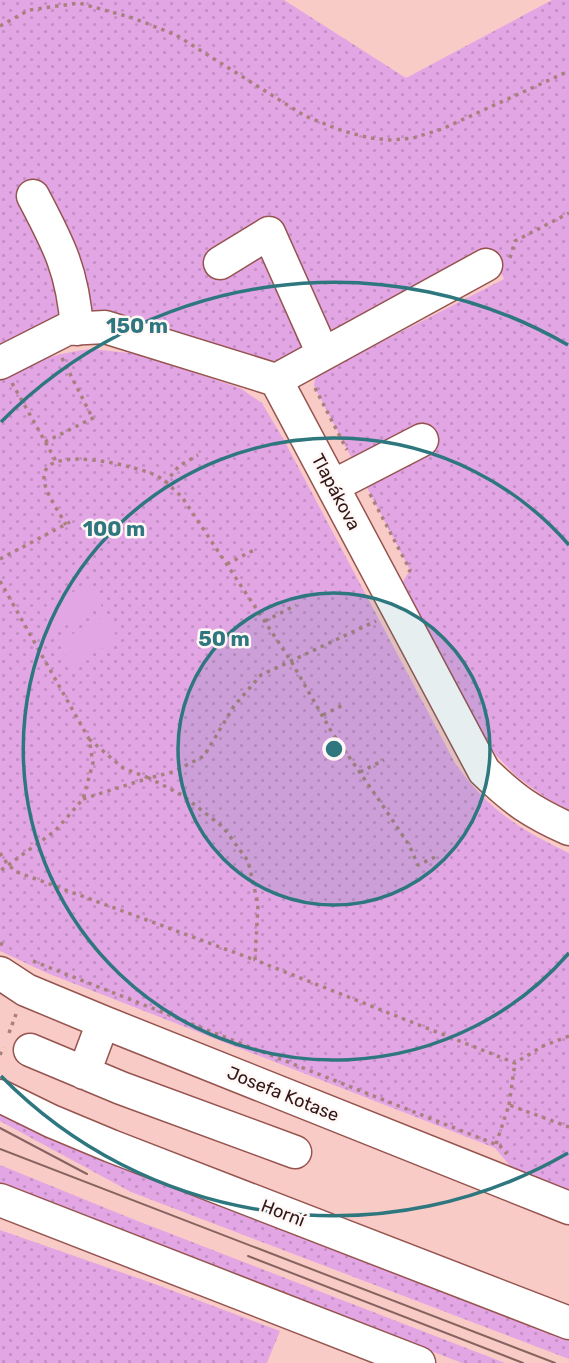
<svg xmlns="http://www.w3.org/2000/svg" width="569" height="1363" viewBox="0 0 569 1363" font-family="Rubik,sans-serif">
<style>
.grass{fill:url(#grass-dots)}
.garden{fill:#e3a6e5}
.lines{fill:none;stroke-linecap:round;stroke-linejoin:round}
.minor-casing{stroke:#96544f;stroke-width:35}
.path{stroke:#a8817e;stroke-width:3.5;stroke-dasharray:3.5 5;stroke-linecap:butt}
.minor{stroke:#fff;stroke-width:32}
.tram{stroke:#866360;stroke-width:2}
.ring{fill:none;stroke:#2e777f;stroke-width:3.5}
.labels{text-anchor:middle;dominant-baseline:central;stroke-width:5;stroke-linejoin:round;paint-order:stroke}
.street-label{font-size:18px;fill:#311614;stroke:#fff7f6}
.centre{fill:#2e777f;stroke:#fff7f6;stroke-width:3.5}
.ring-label{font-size:21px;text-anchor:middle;font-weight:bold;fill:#2e777f;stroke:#fff7f6;stroke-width:5;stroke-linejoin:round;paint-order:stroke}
</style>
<defs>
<pattern id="grass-dots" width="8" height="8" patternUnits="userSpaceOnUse" patternTransform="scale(1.75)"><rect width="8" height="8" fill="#e3a6e5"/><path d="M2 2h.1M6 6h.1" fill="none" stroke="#c38ec4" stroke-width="1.8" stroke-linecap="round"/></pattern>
</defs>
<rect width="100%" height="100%" fill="#f9cbc6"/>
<path class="grass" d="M0 0H284L406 78 552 0H569V810L546 798 516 776 496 755 467 708 402 583 410 570 314 386 315 379 319 374 504 279 491 252 285 359 265 362 141 325 0 346Z
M92 349 138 354 240 388 262 403 285 442 455 763C486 808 520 830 569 853V1193L516 1173 495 1148 47 973 0 951V378C33 362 55 353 92 349Z
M0 1110 117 1166 569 1341V1359L131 1192 0 1121Z
M0 1165 130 1218 505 1363H462L0 1185Z
M0 1230 152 1283 280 1331 267 1363H0Z"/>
<path class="garden" d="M90 583 102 607 53 632 41 609Z
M106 616 118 640 71 665 58 642Z"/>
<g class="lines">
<defs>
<path id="minor" d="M33 196C59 245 73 272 77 329
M220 263 269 233 323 354
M0 363 67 329 105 327 276 380 484 771C514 800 531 812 569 829
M276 380 486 265
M333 486 422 440
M0 973 26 990 103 1022 569 1208
M30 1050 121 1088 295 1152
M84 1073 103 1022
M0 1096 51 1121 111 1146 569 1323
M0 1200 419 1363"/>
</defs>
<use href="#minor" class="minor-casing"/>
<path class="path" d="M0 26 29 10 79 3 133 18 176 35 305 116 343 131 370 138 390 140 413 138 442 129 569 71
M510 258 515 241 569 213
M62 358 93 419
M12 383 56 461
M315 388 347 450
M45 442 97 416
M165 483 179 466 198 455
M370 494 410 570 408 574
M66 525C59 511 43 491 44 476 46 443 140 467 157 476 166 481 174 490 182 497L291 661 331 731 379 800 409 845 418 865 435 857
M0 559 70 522
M227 564 254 550
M0 581 89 739 93 763 83 799 55 831 0 871
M265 621 296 605
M323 715 343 705
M89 739 123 768 149 778 173 772 204 756 234 706 261 675 376 621
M360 772 384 760
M83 799 149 778 182 795 223 827 248 861 258 904 255 960 515 1063 543 1046 569 1036
M0 853 8 865 17 872 255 960
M0 943 7 948
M33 961 500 1146 507 1154
M9 1033 16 1014
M0 1055 3 1047
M509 1105 515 1063
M496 1144 509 1105 569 1127"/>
<use href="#minor" class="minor"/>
<path class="tram" d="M0 1128 87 1174
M0 1149 555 1363
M248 1256 523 1363"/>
</g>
<circle cx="334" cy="749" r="156" fill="#2e777f" fill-opacity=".12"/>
<g class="ring">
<circle cx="334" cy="749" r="156"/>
<path d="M569 953A311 311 0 1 1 569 545"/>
<path d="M568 1153A467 467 0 0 1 1 1076M1 422A467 467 0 0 1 568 345"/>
</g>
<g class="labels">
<g class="street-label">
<text transform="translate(336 492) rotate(62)">Tlapákova</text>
<text transform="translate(283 1094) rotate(22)">Josefa Kotase</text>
<text transform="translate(283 1213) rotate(21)">Horní</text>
</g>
</g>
<circle cx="334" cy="749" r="10" class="centre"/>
<g class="ring-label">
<text x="137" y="333">150 m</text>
<text x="114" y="536">100 m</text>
<text x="224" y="646">50 m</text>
</g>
</svg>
